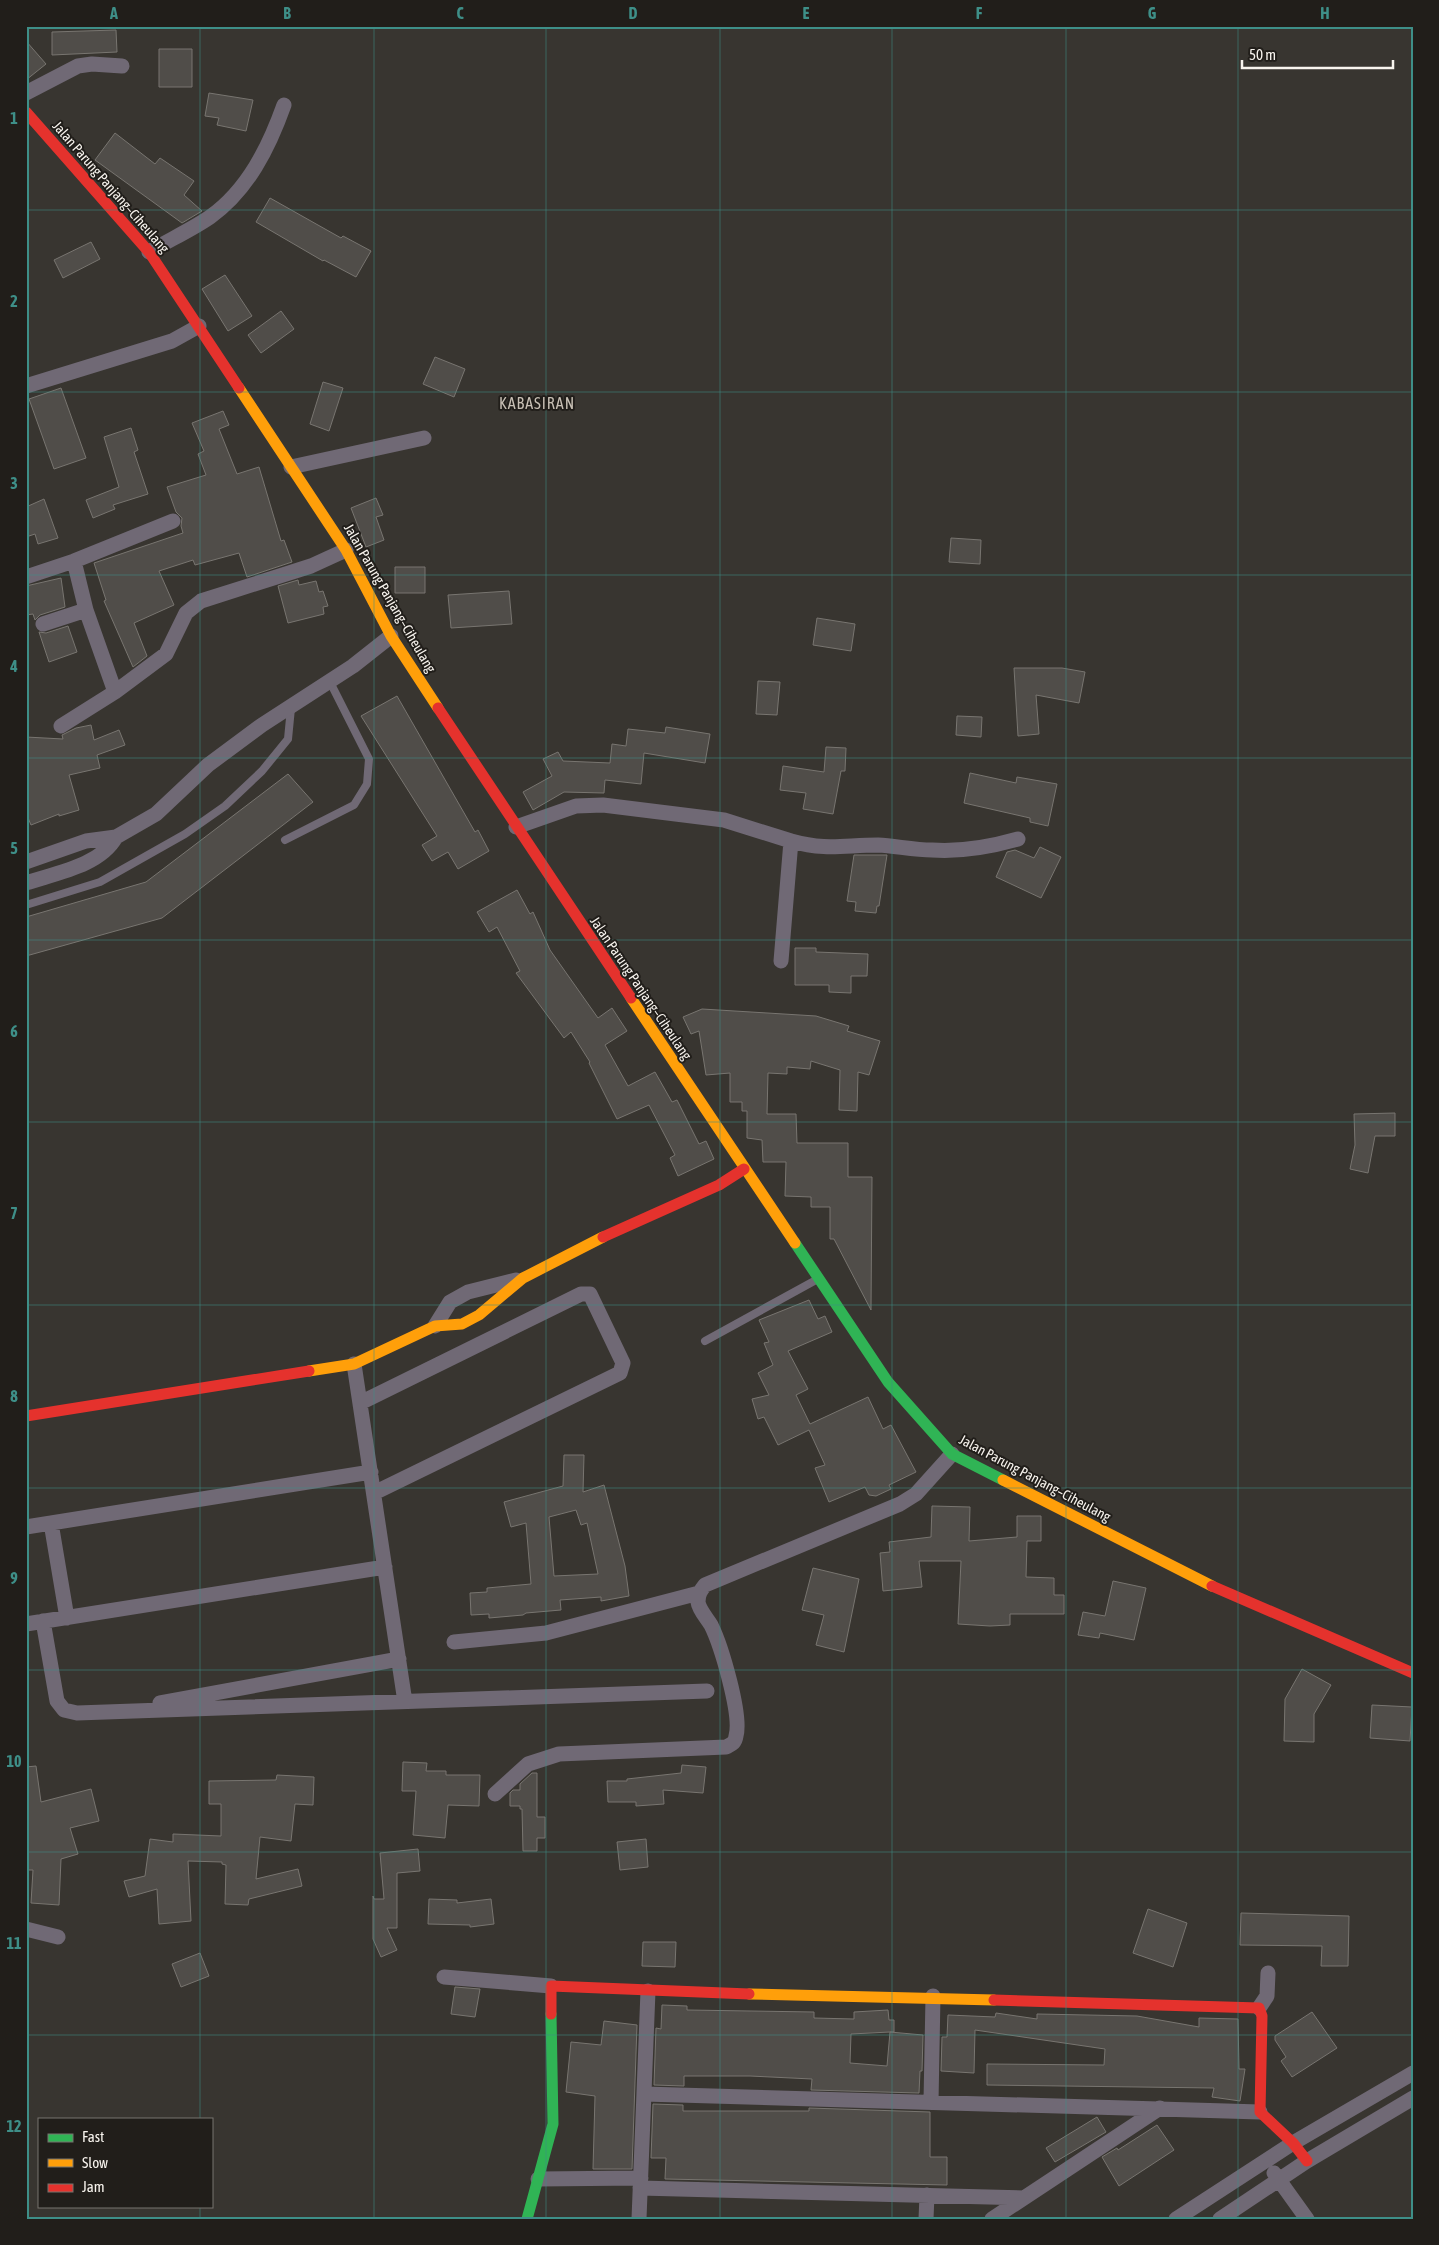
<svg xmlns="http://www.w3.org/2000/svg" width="1439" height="2245" viewBox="0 0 1439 2245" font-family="'Asap Condensed',sans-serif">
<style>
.building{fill:#504d49;stroke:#787570;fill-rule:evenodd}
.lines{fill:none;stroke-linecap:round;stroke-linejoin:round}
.lane{stroke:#706975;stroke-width:8}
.street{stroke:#706975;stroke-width:15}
.fast{stroke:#30b455;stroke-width:11}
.slow{stroke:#ff9f0a;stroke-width:11}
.jam{stroke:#e5322d;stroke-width:11}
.grid{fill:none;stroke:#3e8f88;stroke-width:1;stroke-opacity:0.55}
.labels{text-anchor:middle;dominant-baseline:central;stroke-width:4;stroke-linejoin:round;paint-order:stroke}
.street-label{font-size:14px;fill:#f8f4ee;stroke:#211e1a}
.quarter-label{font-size:16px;letter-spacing:1px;fill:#c7bfb4;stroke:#211e1a}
.neatline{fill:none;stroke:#3e8f88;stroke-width:2}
.grid-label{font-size:16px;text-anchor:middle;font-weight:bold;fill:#3e8f88}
</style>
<rect width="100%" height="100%" fill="#383530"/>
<path class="building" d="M116 30 117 52 52 55V32Z
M26 41 46 64 26 80Z
M159 49H192V87H159Z
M209 93 253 100 246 131 217 125 219 118 205 116Z
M115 133 155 164 160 158 194 181 184 195 202 211 182 223 95 160Z
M270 198 341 238 343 236 371 251 356 277 324 260 323 261 256 222Z
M91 242 100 259 63 278 54 260Z
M225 275 252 316 228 331 202 289Z
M281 311 294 329 261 353 248 335Z
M435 357 465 369 454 397 423 384Z
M323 382 343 388 329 431 310 424Z
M61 388 86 458 54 469 29 399Z
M223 411 229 425 219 429 237 474 259 467 281 541 284 540 292 562 247 577 239 553 195 565 193 560 159 571 174 605 134 623 147 656 133 667 104 601 106 600 94 563 183 533 181 526 182 518 176 512 167 487 206 475 198 454 204 451 192 423Z
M131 428 138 450 134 452 148 494 113 505 115 509 93 518 86 500 119 487 104 437Z
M376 498 383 515 376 517 384 540 366 547 351 508Z
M44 499 58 538 38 544 35 534 26 537V507Z
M951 538 981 540 980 564 949 562Z
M395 567H425V593H395Z
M61 578 65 607 40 615 35 620 33 614 26 615V586Z
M298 580 299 585 316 581 319 592 323 591 328 606 323 607 324 614 288 623 278 586Z
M509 591 512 624 451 628 448 595Z
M817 618 855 624 851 651 813 645Z
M68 626 77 652 49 662 39 632 46 633Z
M1014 668H1062L1085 672 1079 703 1036 695 1039 734 1018 736Z
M758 681 780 682 777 715 756 714Z
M397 696 475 832 478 830 489 851 458 869 448 852 432 861 422 845 437 836 361 716Z
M957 716 982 717 981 737 956 735Z
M91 725 94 740 119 730 125 745 97 755 100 768 69 775 79 810 59 816V814L31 825 26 813V737L63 739 62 735 76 728Z
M666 727 710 734 705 763 644 753 641 784 605 780 604 793 564 792 533 810 523 792 552 776 543 759 558 752 563 761 610 763 612 744 626 746 628 729 665 733Z
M826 747 846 748 845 771H841L833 814 803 809 806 793 780 790 783 766 824 772Z
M970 773 1016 783 1017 777 1057 784 1048 826 1030 822V818L964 803Z
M288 774 313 802 162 918 26 956V917L146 882Z
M1040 847 1061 857 1041 898 996 877 1007 852 1015 850 1034 858Z
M854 855H887L879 906H877L876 913 855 911 856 902 847 901Z
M517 890 530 914 533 912 550 950 598 1018 612 1008 627 1031 605 1045 628 1086 655 1072 672 1102 677 1100 699 1144 706 1141 714 1159 678 1176 670 1158 675 1155 649 1105 617 1119 589 1063 590 1062 571 1032 564 1038 516 973 520 971 497 927 489 932 477 912Z
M795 948H816V952L868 954 867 976H851V993L829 992V985H795Z
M702 1009 816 1016 849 1026 847 1031 880 1041 869 1075 858 1072 857 1111 839 1110 840 1070 811 1061 810 1069 787 1067V1074L768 1073 767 1114H796L797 1143H848V1177H872L871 1310 834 1239H830V1207H811V1197L785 1196 786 1162H763L762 1140 747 1138V1111H742V1102H730V1073L706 1075 699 1031 691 1034 683 1017Z
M1395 1113V1136H1375L1368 1173 1350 1169 1355 1145 1354 1114Z
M809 1300 818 1319 825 1316 832 1332 788 1351 808 1389 796 1395 810 1424 868 1397 883 1429 891 1425 916 1472 889 1485 891 1489 876 1496 869 1495 865 1487 829 1502 815 1468 825 1465 809 1430 778 1445 764 1417 758 1419 752 1399 769 1395 758 1373 773 1365 764 1343 769 1342 759 1320Z
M564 1455H584L583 1492 604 1485 625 1566 629 1596 601 1601V1597L560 1600 561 1610 526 1613 523 1615 489 1618V1614L471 1615 470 1593 487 1592V1588L531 1584 526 1523 511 1527 504 1502 563 1486ZM576 1510 581 1525 587 1523 598 1574 554 1576 549 1517Z
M932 1506 970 1507 969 1541 1017 1537V1516H1041V1541H1027L1026 1577 1054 1578V1595H1064V1614H1010V1625L990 1626 958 1624 961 1561H919L922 1587 883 1591 880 1553 890 1552 889 1542 931 1537Z
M813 1568 859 1579 844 1652 816 1645 824 1615 802 1610Z
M1113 1581 1146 1588 1134 1640 1100 1633 1099 1638 1078 1635 1083 1612 1105 1616Z
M1302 1669 1331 1685 1314 1714V1742L1284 1741 1285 1699Z
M1372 1705 1412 1707 1410 1741 1370 1738Z
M403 1762 427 1763 426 1771H446V1775H480L479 1806 448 1805 445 1838 413 1835 416 1791H402Z
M682 1765 706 1767 703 1793 663 1790 664 1804 636 1806V1802H608L607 1781H627V1779L681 1773Z
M36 1766 41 1802 91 1789 99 1821 70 1828 78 1854 61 1859 59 1905 31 1903 33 1870H28L26 1854V1767Z
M532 1773H537V1817H545V1838H537V1851H523L522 1809H520V1806H510V1793L513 1790H520V1784Z
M277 1775 314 1777 313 1805 295 1804 291 1841 260 1837 256 1879 298 1869 302 1886 249 1899 248 1905 225 1904 226 1865 222 1864V1862L188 1861 191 1921 159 1924 157 1889 129 1897 124 1881 145 1876 150 1839 173 1842V1834L221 1836V1804H209V1781L276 1780Z
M646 1839 648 1867 620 1870 617 1842Z
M418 1849 420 1871 397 1873V1928H387L397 1950 381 1957 373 1939V1896L374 1899H384L380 1853Z
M429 1899 457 1900V1903L491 1899 494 1924 470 1927V1925L428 1924Z
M1148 1909 1187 1923 1173 1967 1133 1953Z
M1241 1913 1349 1916 1348 1966H1321L1322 1946 1240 1945Z
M643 1942H676L675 1967 642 1966Z
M200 1953 209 1976 181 1987 172 1964Z
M455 1987 480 1989 475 2017 451 2014Z
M662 2005 687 2006V2010L814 2012V2018L854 2019V2012L888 2010 889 2020H894V2032H890L923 2035 922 2071H920L919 2093 811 2090 812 2079 750 2076H684V2086L654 2085 656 2028 661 2029ZM890 2032 887 2066 850 2063 851 2034Z
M1312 2012 1337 2048 1292 2077 1281 2061 1286 2057 1275 2040V2036Z
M996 2013 1037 2019V2014L1137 2016 1199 2027V2018L1238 2019 1239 2069H1245L1240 2101 1212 2097 1214 2088 987 2085V2064L1104 2065 1105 2049 975 2030 974 2073 941 2071 942 2037H947L948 2015 995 2017Z
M604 2021 637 2025 632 2169H593L595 2096 566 2092 571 2042 601 2045Z
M653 2104 683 2105V2111H809V2108L930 2112V2157H947V2185L665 2179 666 2158H651Z
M1097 2117 1106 2132 1055 2162 1046 2148Z
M1157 2125 1174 2150 1119 2186 1102 2157 1117 2148 1118 2150Z"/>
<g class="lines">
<path class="lane" d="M285 840 354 805 367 784 369 759 330 682
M26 905 100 882 185 834 225 806 262 771 288 739 291 708
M705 1341 816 1280"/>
<path class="street" d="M26 93 78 66 92 64 122 66
M149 252C169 240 191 230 210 217 248 190 269 147 284 105
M26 386 172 341 199 326
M291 467 424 438
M74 561 173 521
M26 577 74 561 86 610 115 692
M43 624 86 610
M61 726 115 692 166 654 186 613 201 601 311 566 346 550
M516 827 576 806 603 805 724 820 791 841
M26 862 86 841 116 837 156 814 208 765 262 725 353 666 391 636
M26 883C56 873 100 866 116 837
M781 961 791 841C827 851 844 845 878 845 896 846 914 850 932 850 961 852 990 847 1018 839
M435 1326 450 1302 468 1292 516 1280
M354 1364 405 1702
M360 1403 581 1294H590L623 1363 620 1373 374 1493
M51 1523 67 1618
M26 1527 371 1472
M43 1621 57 1701 64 1710 77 1713 707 1691
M26 1624 385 1567
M454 1642 546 1633 699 1593
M160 1703 399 1659
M495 1794 528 1764 559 1754 726 1747C732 1744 735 1743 736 1736 742 1715 721 1645 711 1625 707 1618 699 1610 698 1602 698 1594 701 1590 705 1585L900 1504 916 1494 952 1454
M26 1929 58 1937
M444 1977 551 1986
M1259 2008 1267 1996 1268 1973
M644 2094 1260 2112
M931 2102 933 1996
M1274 2173 1307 2219
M538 2179 641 2178
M640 2188 1024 2198
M639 2219 648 1991
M926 2219 927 2195
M992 2219 1160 2108
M1176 2219 1293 2143 1413 2073
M1220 2219 1307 2161 1413 2098"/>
<path class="fast" d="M795 1243 888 1382 952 1454 1003 1480
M527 2219 553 2124 551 2014"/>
<path class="slow" d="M239 388 346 550 391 636 438 708
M631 998 795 1243
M309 1371 354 1364 435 1326 462 1324 479 1315 523 1278 603 1237
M1003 1480 1212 1586
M749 1994 994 2000"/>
<path class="jam" d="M26 112 149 252 239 388
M438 708 631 998
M603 1237 719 1185 744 1169
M26 1416 309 1371
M1212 1586 1413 1673
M994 2000 1259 2008 1262 2016 1260 2112 1293 2143 1307 2161
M551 2014V1986L749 1994"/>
</g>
<path class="grid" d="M200 26V2119M374 26V2219M546 26V2219M720 26V2219M892 26V2219M1066 26V2219M1238 26V2219M26 210H1413M26 392H1413M26 575H1413M26 758H1413M26 940H1413M26 1122H1413M26 1305H1413M26 1488H1413M26 1670H1413M26 1852H1413M26 2035H1413M200 2206V2219"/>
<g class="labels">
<g class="street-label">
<text transform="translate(111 187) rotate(49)">Jalan Parung Panjang–Ciheulang</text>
<text transform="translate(390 598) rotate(60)">Jalan Parung Panjang–Ciheulang</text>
<text transform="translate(641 988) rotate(56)">Jalan Parung Panjang–Ciheulang</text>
<text transform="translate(1035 1478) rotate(28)">Jalan Parung Panjang–Ciheulang</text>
</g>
<g class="quarter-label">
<text x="537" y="403">KABASIRAN</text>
</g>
</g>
<rect width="1439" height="2245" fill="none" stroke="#211e1a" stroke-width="55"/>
<rect x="38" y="2118" width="175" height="90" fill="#211e1a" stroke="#77746f"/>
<rect x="48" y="2134" width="25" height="8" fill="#30b455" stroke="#77746f"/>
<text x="82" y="2142" font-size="15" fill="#f8f4ee">Fast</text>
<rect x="48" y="2159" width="25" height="8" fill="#ff9f0a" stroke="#77746f"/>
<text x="82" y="2168" font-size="15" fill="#f8f4ee">Slow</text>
<rect x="48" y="2184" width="25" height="8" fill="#e5322d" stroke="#77746f"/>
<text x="82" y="2192" font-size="15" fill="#f8f4ee">Jam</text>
<path d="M1242 60v8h151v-8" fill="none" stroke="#f8f4ee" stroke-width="2.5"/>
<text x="1249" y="60" font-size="15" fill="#f8f4ee" stroke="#211e1a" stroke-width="4" paint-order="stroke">50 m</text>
<rect x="28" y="28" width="1384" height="2190" class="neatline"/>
<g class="grid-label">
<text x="114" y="19">A</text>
<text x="287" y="19">B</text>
<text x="460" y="19">C</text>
<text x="633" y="19">D</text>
<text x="806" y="19">E</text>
<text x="979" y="19">F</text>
<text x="1152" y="19">G</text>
<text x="1325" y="19">H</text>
<text x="14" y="124">1</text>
<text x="14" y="307">2</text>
<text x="14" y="489">3</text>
<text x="14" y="672">4</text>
<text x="14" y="854">5</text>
<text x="14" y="1037">6</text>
<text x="14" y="1219">7</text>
<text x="14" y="1402">8</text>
<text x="14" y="1584">9</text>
<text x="14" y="1767">10</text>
<text x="14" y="1949">11</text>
<text x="14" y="2132">12</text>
</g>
</svg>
